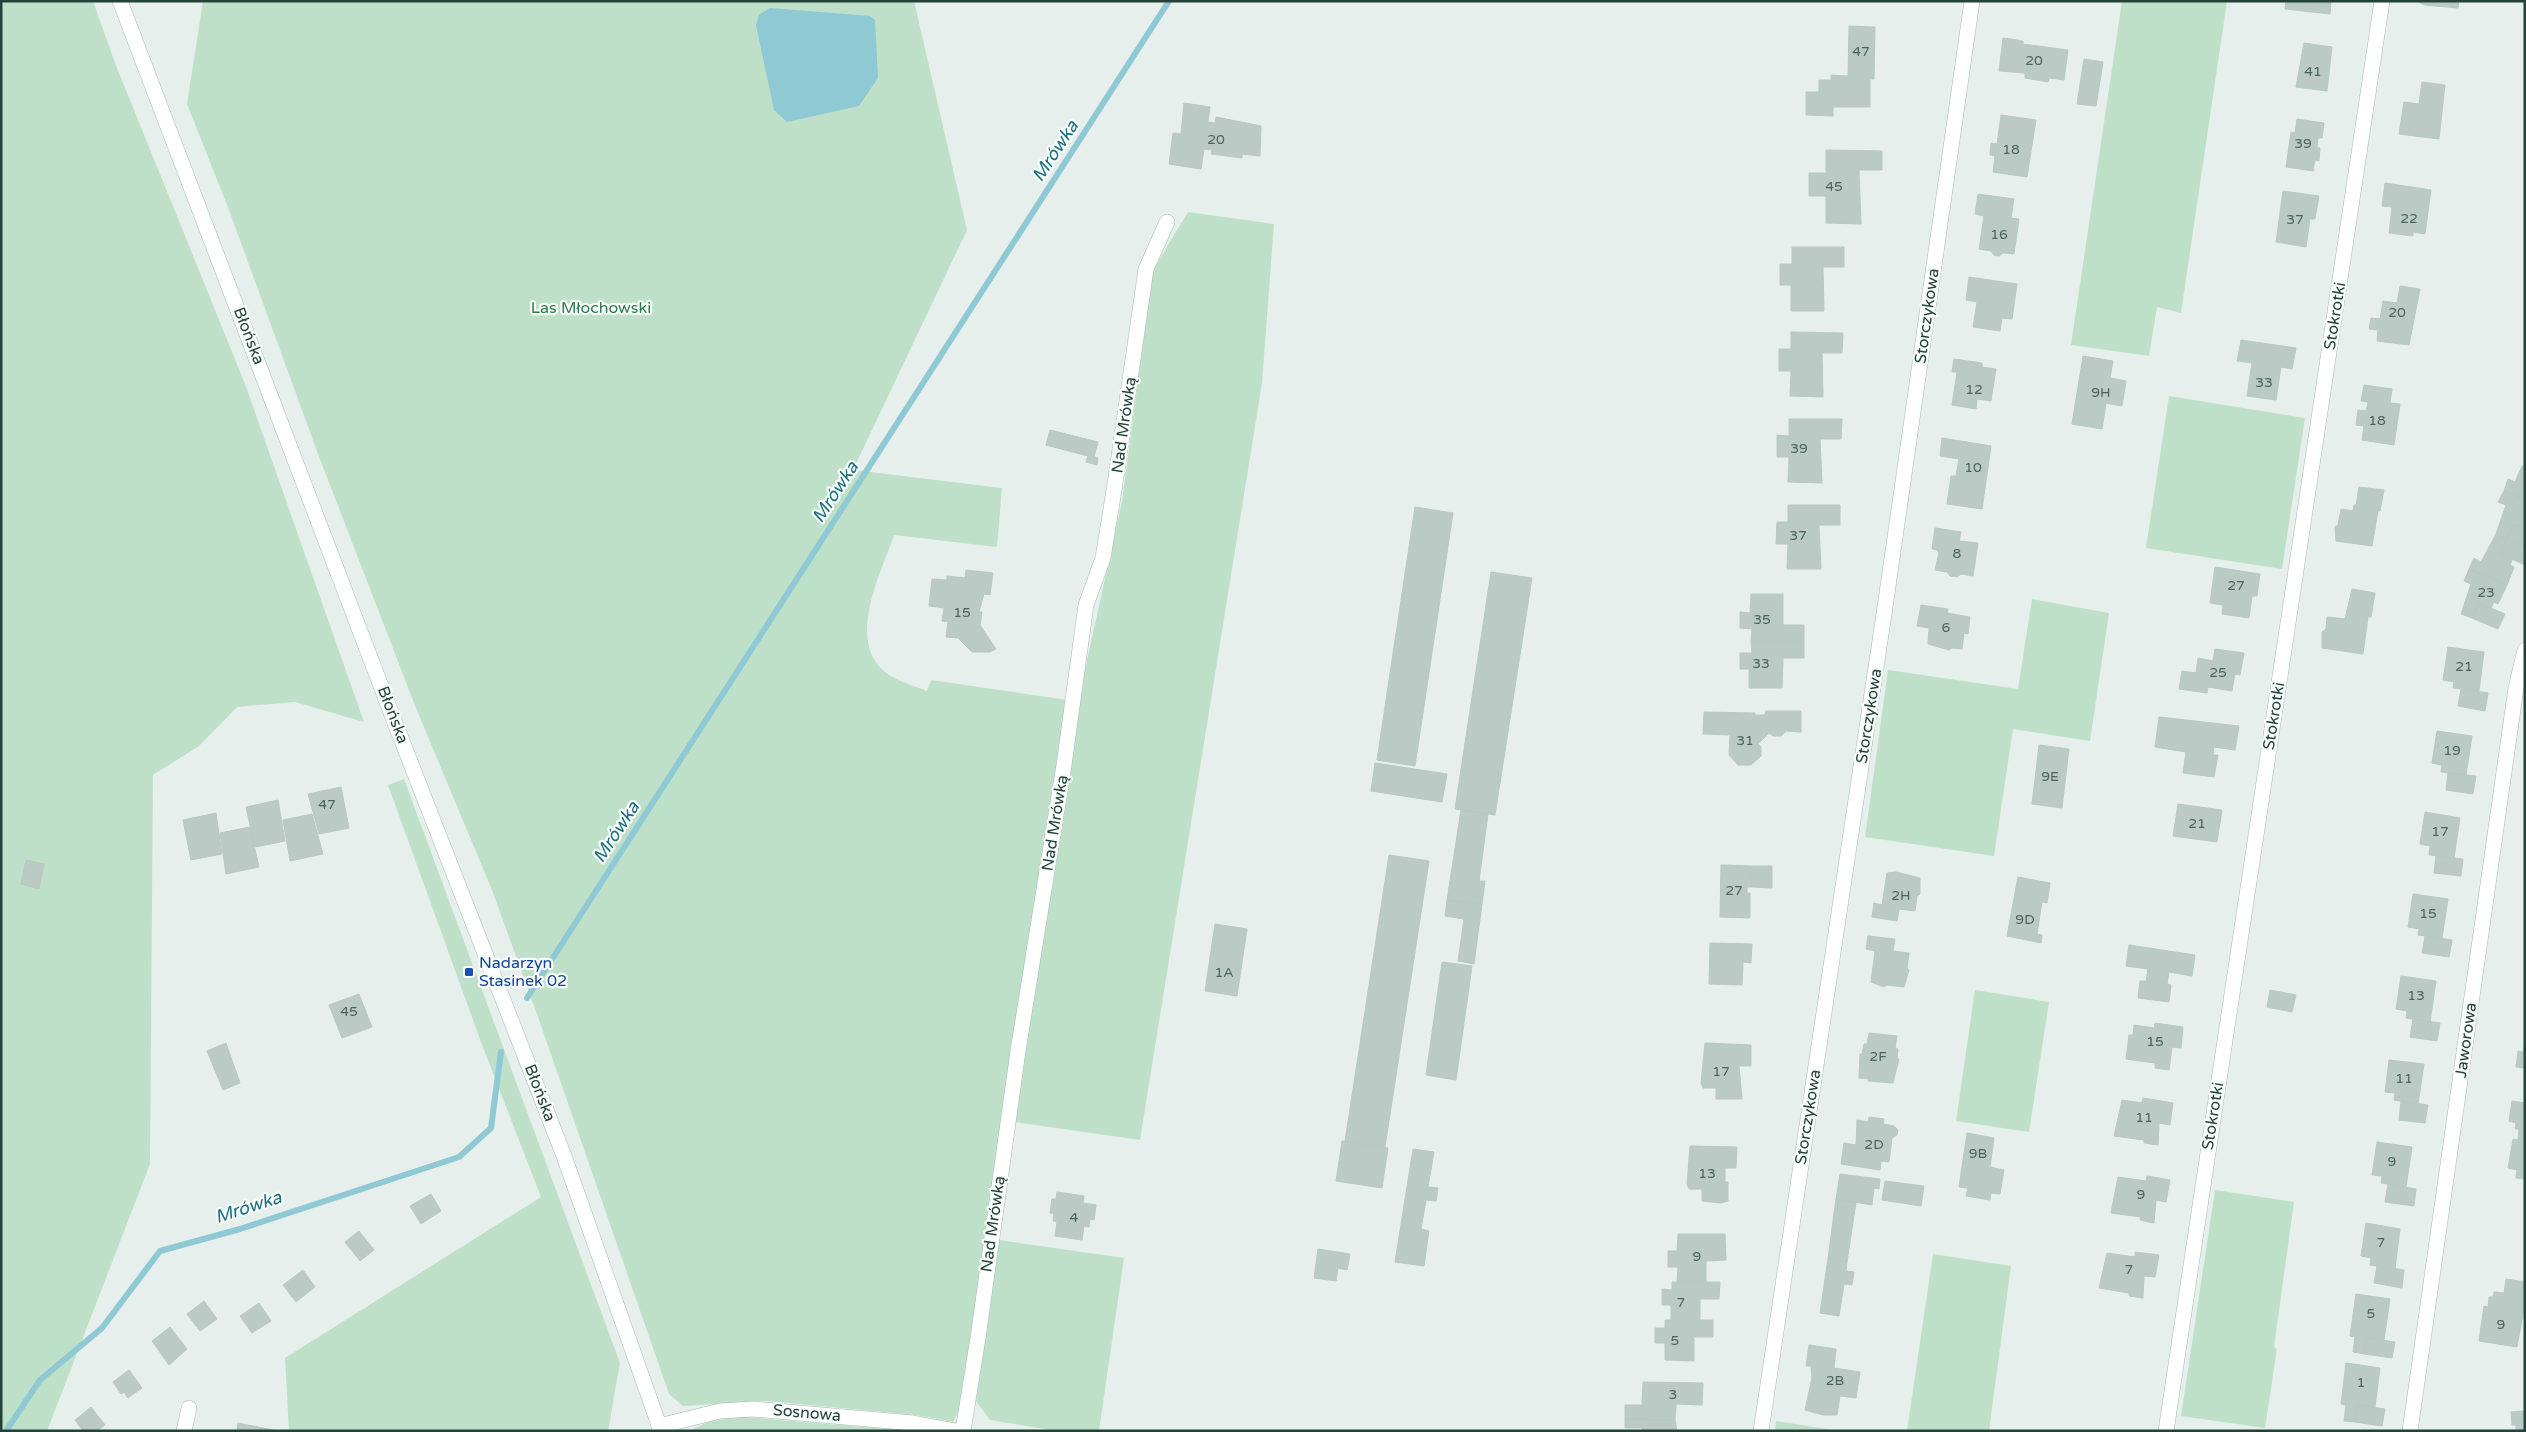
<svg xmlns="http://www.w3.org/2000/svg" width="2526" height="1432" viewBox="0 0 2526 1432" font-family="'Varela Round',sans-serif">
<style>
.green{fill:#bfe0c8}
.water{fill:#8ec9d4}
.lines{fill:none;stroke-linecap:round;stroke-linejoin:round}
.stream{stroke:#8ec9d4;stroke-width:6}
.building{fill:#bbcac4;stroke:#b8c9c2}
.minor-casing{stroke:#a8b8b2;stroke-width:16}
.secondary-casing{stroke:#a4bbb3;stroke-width:16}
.minor{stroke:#fff;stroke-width:15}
.secondary{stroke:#fff;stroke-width:15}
.transit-dot{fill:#1a4fb4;stroke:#f7fbf9;stroke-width:2}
.labels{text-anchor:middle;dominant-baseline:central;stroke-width:4.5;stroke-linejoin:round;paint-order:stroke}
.number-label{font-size:14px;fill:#4a645c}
.park-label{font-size:16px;fill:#2d7a4b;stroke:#f7fbf9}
.street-label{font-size:16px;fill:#24423a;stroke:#f7fbf9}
.transit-label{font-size:16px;fill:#164399;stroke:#f7fbf9;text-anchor:start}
.water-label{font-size:18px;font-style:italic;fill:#1c6f80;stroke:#f7fbf9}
</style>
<rect width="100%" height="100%" fill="#e6efeb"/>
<path class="green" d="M1 1H93L115 63 245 384 364 722 295 702 237 707 199 746 153 775 150 1164 47 1431H1Z
M203 1H914L967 230 853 470 1002 488 997 547 894 535C881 573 846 640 885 672 896 681 915 686 927 691L931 680 1068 700 964 1401 953 1422 916 1415 766 1401 683 1406 669 1394 538 1017 492 890 416 708 318 454 229 210 187 104Z
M2122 1H2227L2181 313 2157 307 2149 356 2071 345Z
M1188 212 1274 224 1262 383 1140 1140 1014 1122 1078 702 1122 501 1153 270Z
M2169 396 2305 418 2282 569 2146 548Z
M2032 599 2109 613 2090 741 2013 729 1994 856 1865 837 1888 670 2018 689Z
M404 779 620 1363 608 1431H289L285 1358 541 1197 481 1042 388 785Z
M1975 990 2049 1002 2029 1132 1956 1121Z
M2215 1190 2294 1202 2274 1347 2277 1349 2265 1428 2181 1416Z
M999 1240 1124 1258 1099 1431H1057L990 1420 976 1401Z
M1933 1254 2011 1266 1989 1431H1907Z
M745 1417 910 1431H689L710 1421Z
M1776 1421 1839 1431H1775Z"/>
<path class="water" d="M770 8 870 16 875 20 878 78 859 106 787 122 774 110 756 25 759 15Z"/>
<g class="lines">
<path class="stream" d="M527 998 1169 1
M6 1431 40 1380 102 1328 160 1251 240 1229 459 1157 491 1128 501 1052"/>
</g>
<path class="building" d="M2286 1H2331L2330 14 2285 9Z
M2416 1H2459L2458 8 2425 5Z
M1849 26 1875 27 1874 79H1870V107H1833V116L1806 115V92H1819V80H1831V75L1848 76Z
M2003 38 2023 41V44L2068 50 2064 80 2049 78 2048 82 2025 78V73L1999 71Z
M2304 43 2332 47 2327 91 2296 87Z
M2084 59 2103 62 2096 106 2077 104Z
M2422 82 2445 85 2439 139 2399 134 2404 102 2419 104Z
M1184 103 1210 107 1208 122 1215 123 1216 117 1261 126 1260 156 1242 154V158L1211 154 1212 150 1204 149 1201 169 1169 164 1173 133 1181 134Z
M2001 115 2036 120 2027 177 1993 172 1995 156 1990 155 1991 143 1997 144Z
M2297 119 2324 123 2322 138H2318L2317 148H2320L2319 161 2315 160 2313 171 2286 167 2291 132 2295 133Z
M1826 150 1882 151V170H1859L1861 224 1826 223V196H1809V173H1826Z
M2385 183 2431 190 2425 234 2413 232V236L2389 233 2392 207 2382 206Z
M2283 191 2319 196 2315 219H2310L2306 247 2276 242Z
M1978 194 2014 199 2011 218 2019 219 2014 254 2003 253 1999 256 1994 255 1991 251 1979 249 1984 216 1975 214Z
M1792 247H1844V267H1823L1824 311H1791V285H1780V264H1792Z
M1969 277 2017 284 2012 319 2002 318 2000 331 1973 327 1977 302 1966 300Z
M2400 286 2420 289 2409 345 2377 341 2378 330 2369 329 2371 318 2380 319 2383 301 2397 303Z
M1791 332 1843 333 1842 353H1822L1823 397 1790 396 1791 371H1779V349H1791Z
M2241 340 2296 348 2292 369 2281 367 2276 400 2247 396 2252 363 2237 361Z
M2083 356 2113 361 2110 378 2126 381 2122 406 2106 403 2102 429 2072 424Z
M1954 359 1982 363V367L1996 369 1991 401 1977 399 1976 409 1952 405 1957 372H1952Z
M2364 385 2392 389 2390 403 2400 404 2394 445 2362 440 2364 426 2356 425 2358 410 2366 411 2368 402 2361 401Z
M1789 419H1842L1841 439H1820L1822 483 1788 482 1789 457H1777V435L1789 436Z
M1050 430 1098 442 1094 457 1098 458 1097 465 1086 462 1088 456 1046 445Z
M1942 438 1991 446 1982 509 1947 504 1951 476H1956L1959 459 1940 456Z
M2522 466H2525V499L2504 491 2508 479 2515 482Z
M2359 487 2384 490 2380 511H2378L2372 546 2336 541 2335 527 2338 525 2341 509 2353 511 2354 505H2356Z
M2504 491 2525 499V528L2513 524 2507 539 2496 534 2506 505 2498 502Z
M1788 505H1840V525H1819L1821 569H1787L1788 544H1776L1777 522H1788Z
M1415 507 1453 513 1415 766 1377 760Z
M2513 524 2525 528V546L2507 539Z
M1935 528 1961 532 1959 541 1978 543 1973 576 1961 574 1957 577 1950 576 1947 572 1935 570 1939 553 1937 550 1932 549Z
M2496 534 2507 539 2500 554 2512 560 2510 565 2514 567 2507 585 2469 569 2474 558 2481 562Z
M2507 539 2525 546V565L2500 554Z
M2215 567 2260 574 2257 596H2252L2249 618 2222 614 2223 605 2210 603Z
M2469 569 2507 585 2498 604 2494 602 2491 608 2479 603 2472 618 2461 614 2471 584 2464 581Z
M966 570 993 573 990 595 984 594 979 612H982L980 625 996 649 990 652H972L958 638 946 637 948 622 942 621 944 608 929 606 932 579 947 580V576L965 578Z
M1491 572 1532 578 1495 815 1455 809Z
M2352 589 2375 593 2371 617H2368L2363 654 2322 648V632L2326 629 2327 617 2345 619Z
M1751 594H1783V625H1804V641H1751L1752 629 1740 628V612L1750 613Z
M2479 603 2505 614 2498 629 2472 618Z
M1921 605 1948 609 1947 613 1970 617 1968 634 1964 633 1962 649 1952 648 1949 650 1928 644 1929 628 1917 626Z
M1751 641H1804V658H1783L1782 688H1749V669H1740V653H1752Z
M2448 647 2484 652 2479 691 2453 688 2454 682 2443 680Z
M2215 649 2244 653 2240 675 2235 674 2232 691 2208 687 2207 693 2179 689 2182 671 2196 673 2198 658 2213 661Z
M2461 689 2488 693 2485 711 2458 706Z
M1766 711H1801V732L1786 731 1781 736H1773L1769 733 1758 744 1761 747V756L1751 765H1738L1729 755 1730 735 1703 734 1704 712 1755 713V715H1765Z
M2159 717 2239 726 2235 750 2214 747 2213 755H2218L2214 777 2183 773 2186 752 2155 747Z
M2437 731 2472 736 2466 775 2441 772 2442 765 2432 763Z
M2039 745 2069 749 2062 808 2032 804Z
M1375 763 1447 774 1442 802 1371 791Z
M2448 773 2476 776 2473 794 2446 790Z
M341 787 349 828 319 834 308 794Z
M278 800 285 841 255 847 246 807Z
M2178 804 2222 810 2217 842 2173 836Z
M1461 810 1488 814 1479 881H1485L1482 904 1447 900Z
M2425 812 2460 818 2454 858 2429 855 2430 846 2420 844Z
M216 813 222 854 191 860 183 820Z
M312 814 323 854 290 861 283 820Z
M250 827 259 867 226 874 220 833Z
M1389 855 1429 861 1385 1147 1345 1141Z
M2436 856 2463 859 2461 876 2434 873Z
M26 860 44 864 39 889 21 884Z
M1721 865 1751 866V887H1747V893H1750V918L1720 917Z
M1751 866H1772V888L1751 887Z
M1896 872 1920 878V894L1917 896 1915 911 1899 909 1897 921 1872 917 1874 903 1882 905 1887 873Z
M2018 877 2050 883 2047 903 2042 902 2037 934 2042 935 2041 943 2007 936Z
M2413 894 2448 899 2442 938 2418 935 2419 929 2408 927Z
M1447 900 1482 904 1474 964 1458 961 1464 919 1445 916Z
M1215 924 1247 929 1237 996 1205 991Z
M1868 936 1895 939 1893 951 1909 953 1907 968 1909 970 1904 987 1887 985 1884 987 1871 982 1875 951 1866 949Z
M2425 936 2452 940 2449 957 2422 953Z
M1710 943 1752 944 1751 963 1743 962 1742 985 1709 984Z
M2129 945 2195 955 2192 976 2169 972 2167 984 2171 985 2169 1002 2138 998 2140 981H2146L2148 969 2126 966Z
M1442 962 1472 966 1456 1080 1426 1075Z
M2401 976 2436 981 2430 1022 2406 1018 2407 1011 2396 1009Z
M2270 990 2296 995 2292 1012 2267 1007Z
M359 994 372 1027 342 1038 329 1005Z
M2413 1019 2440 1023 2437 1041 2410 1037Z
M2155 1023 2183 1027 2181 1048 2172 1047 2169 1070 2155 1068V1063L2126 1059 2129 1035H2133L2134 1025 2154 1028Z
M1869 1033 1897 1036 1895 1048 1898 1049 1897 1059H1899L1893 1083 1868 1081 1869 1079 1859 1078 1860 1054H1862L1864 1044H1867Z
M2525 1042V1068L2516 1067 2518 1051 2523 1052Z
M226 1043 240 1083 223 1090 207 1051Z
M1705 1043 1751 1045V1066H1739L1742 1099H1716V1088H1703L1701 1083Z
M2389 1060 2424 1064 2418 1104 2394 1100 2395 1093 2385 1092Z
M2143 1098 2173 1103 2170 1125 2159 1123 2158 1145 2144 1143V1140L2114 1136 2122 1100 2142 1103Z
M2401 1101 2428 1105 2425 1123 2399 1120Z
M2512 1101 2525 1103V1179L2516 1178 2517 1170 2508 1168 2513 1139 2518 1140 2519 1129H2515L2516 1123 2509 1121Z
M1869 1117 1884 1119 1883 1124 1894 1126 1898 1130 1897 1135 1892 1138 1889 1162 1881 1161 1880 1170 1841 1164 1844 1143 1856 1145 1857 1120 1868 1122Z
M1967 1133 1994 1138 1990 1167 2004 1170 2000 1194 1991 1193 1990 1200 1966 1196 1968 1188 1959 1187Z
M1342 1141 1388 1148 1382 1188 1336 1181Z
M2377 1142 2412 1147 2406 1187 2381 1183 2382 1176 2372 1175Z
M1690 1146 1737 1147 1736 1168H1725V1182H1728V1201L1721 1203 1702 1201V1189H1689L1687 1184Z
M1413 1149 1434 1152 1428 1187 1438 1188 1436 1201 1426 1200 1421 1229 1429 1231 1424 1266 1395 1262Z
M1840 1174 1880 1179 1879 1189 1874 1188 1872 1205 1836 1199Z
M2147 1176 2170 1180 2166 1202 2156 1200 2154 1223 2140 1220 2141 1217 2111 1213 2118 1177 2146 1181Z
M1885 1181 1924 1186 1921 1206 1882 1200Z
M2388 1184 2416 1189 2414 1206 2385 1202Z
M1057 1192 1084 1196 1083 1203 1096 1205 1094 1220 1090 1219 1089 1227 1084 1226 1082 1240 1055 1236 1057 1222 1053 1221 1054 1214 1050 1213 1052 1199H1056Z
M431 1194 441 1211 421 1224 410 1206Z
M1836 1199 1856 1202 1847 1262 1828 1258Z
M2366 1223 2400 1229 2395 1269 2370 1265 2371 1258 2361 1256Z
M359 1231 374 1250 360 1261 345 1242Z
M1678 1234H1725L1726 1260 1706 1261V1282H1677L1678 1267H1668V1251H1677Z
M1318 1249 1350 1254 1347 1270 1338 1268 1336 1281 1314 1278Z
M2135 1252 2159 1255 2155 1277 2144 1276 2143 1298 2129 1296V1293L2099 1288 2107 1253 2135 1257Z
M1828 1258 1847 1262 1846 1271 1854 1272 1852 1285 1844 1284 1839 1316 1820 1313Z
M2377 1266 2404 1270 2402 1288 2374 1283Z
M303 1270 315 1287 296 1302 283 1285Z
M2506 1279 2525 1282V1303L2517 1347 2479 1341 2484 1306 2488 1307 2489 1297H2493L2494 1292 2504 1293Z
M1672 1282H1720L1719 1299H1700V1320H1671V1305H1662V1289L1672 1290Z
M2356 1294 2390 1299 2384 1340 2367 1338 2364 1354 2353 1352 2355 1337 2350 1336Z
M204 1301 217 1319 200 1331 187 1314Z
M259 1303 271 1321 252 1333 240 1316Z
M1665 1320H1713V1337H1694V1361L1665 1360V1343H1655V1328H1665Z
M170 1327 187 1349 169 1365 152 1341Z
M2367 1338 2395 1342 2392 1358 2364 1354Z
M1809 1345 1836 1349 1834 1368 1860 1372 1856 1398 1840 1396 1837 1415H1823L1805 1410 1812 1378 1811 1366H1806Z
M2346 1363 2380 1368 2375 1407 2358 1405 2355 1422 2344 1421 2346 1405 2341 1404Z
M129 1370 142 1388 128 1398 124 1392 121 1394 113 1382Z
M1643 1382 1703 1383 1702 1405 1676 1404 1675 1420 1625 1419V1405H1642Z
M2358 1405 2385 1409 2382 1426 2355 1422Z
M91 1407 105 1425 97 1431H83L75 1420Z
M2525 1411V1431H2516V1425H2512L2511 1412Z
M1625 1419 1675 1420 1677 1431H1642V1428H1625Z
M238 1423 273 1430 237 1431Z"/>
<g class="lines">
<defs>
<path id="minor" d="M659 1426 720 1411 753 1409 913 1423 956 1431
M184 1431 189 1408
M963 1431 978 1338 1018 1051 1064 765 1086 605 1103 558 1115 484 1146 269 1167 222
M1761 1431 1884 614 1972 1
M2166 1431 2382 1
M2410 1431 2516 688 2525 650"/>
<path id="secondary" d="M120 1 397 728 564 1156 661 1431"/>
</defs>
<use href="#minor" class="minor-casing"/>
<use href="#secondary" class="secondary-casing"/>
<use href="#minor" class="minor"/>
<use href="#secondary" class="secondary"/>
</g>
<rect class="transit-dot" x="464" y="967" width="10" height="10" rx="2.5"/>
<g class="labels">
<g class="number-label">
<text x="1861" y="51">47</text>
<text x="2034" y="60">20</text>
<text x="2313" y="71">41</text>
<text x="1216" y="139">20</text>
<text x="2303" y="143">39</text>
<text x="2011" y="149">18</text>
<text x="1834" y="186">45</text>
<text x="2409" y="218">22</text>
<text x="2295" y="219">37</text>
<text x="1999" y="234">16</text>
<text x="2397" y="312">20</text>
<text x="2264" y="382">33</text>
<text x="1974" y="389">12</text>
<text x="2101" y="392">9H</text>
<text x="2377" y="420">18</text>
<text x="1799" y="448">39</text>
<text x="1973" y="467">10</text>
<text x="1798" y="535">37</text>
<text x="1957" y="553">8</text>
<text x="2236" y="585">27</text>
<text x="2486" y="592">23</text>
<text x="962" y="612">15</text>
<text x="1762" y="619">35</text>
<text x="1946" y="627">6</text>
<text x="1761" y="663">33</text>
<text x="2464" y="666">21</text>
<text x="2218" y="672">25</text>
<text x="1745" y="740">31</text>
<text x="2452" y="750">19</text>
<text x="2050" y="776">9E</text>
<text x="327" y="804">47</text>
<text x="2197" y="823">21</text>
<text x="2440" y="831">17</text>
<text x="1734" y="890">27</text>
<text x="1901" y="895">2H</text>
<text x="2428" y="913">15</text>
<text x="2025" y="919">9D</text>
<text x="1224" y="972">1A</text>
<text x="2416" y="995">13</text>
<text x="349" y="1011">45</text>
<text x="2155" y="1041">15</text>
<text x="1878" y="1056">2F</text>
<text x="1721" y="1071">17</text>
<text x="2404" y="1078">11</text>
<text x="2144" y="1117">11</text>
<text x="1874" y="1144">2D</text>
<text x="1978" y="1153">9B</text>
<text x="2392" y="1161">9</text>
<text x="1707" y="1173">13</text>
<text x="2141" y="1194">9</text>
<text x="1074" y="1217">4</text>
<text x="2381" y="1242">7</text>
<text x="1697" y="1256">9</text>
<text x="2129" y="1269">7</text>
<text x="1681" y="1302">7</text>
<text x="2371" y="1313">5</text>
<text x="2501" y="1324">9</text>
<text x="1675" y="1340">5</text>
<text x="1835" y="1380">2B</text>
<text x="2361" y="1382">1</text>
<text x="1673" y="1394">3</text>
</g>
<g class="park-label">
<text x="591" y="308">Las Młochowski</text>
</g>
<g class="street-label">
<text transform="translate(1927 316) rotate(-82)">Storczykowa</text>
<text transform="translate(2335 316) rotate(-81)">Stokrotki</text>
<text transform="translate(249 336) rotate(69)">Błońska</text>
<text transform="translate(1124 425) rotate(-82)">Nad Mrówką</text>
<text transform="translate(393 715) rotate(69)">Błońska</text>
<text transform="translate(1869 716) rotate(-81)">Storczykowa</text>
<text transform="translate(2274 716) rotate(-81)">Stokrotki</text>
<text transform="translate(1055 823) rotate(-81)">Nad Mrówką</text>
<text transform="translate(2466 1040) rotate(-82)">Jaworowa</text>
<text transform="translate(540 1093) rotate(69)">Błońska</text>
<text transform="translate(2213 1116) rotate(-81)">Stokrotki</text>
<text transform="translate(1808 1117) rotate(-81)">Storczykowa</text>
<text transform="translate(993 1224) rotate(-82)">Nad Mrówką</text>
<text transform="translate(807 1413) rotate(5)">Sosnowa</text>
</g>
<g class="transit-label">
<text x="479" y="963">Nadarzyn<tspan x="479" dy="18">Stasinek 02</tspan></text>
</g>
<g class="water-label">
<text transform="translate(1055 151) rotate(-57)">Mrówka</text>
<text transform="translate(835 492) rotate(-57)">Mrówka</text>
<text transform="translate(616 832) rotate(-57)">Mrówka</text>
<text transform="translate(248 1207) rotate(-18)">Mrówka</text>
</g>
</g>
<rect width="2526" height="1432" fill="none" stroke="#24423a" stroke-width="5"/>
</svg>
